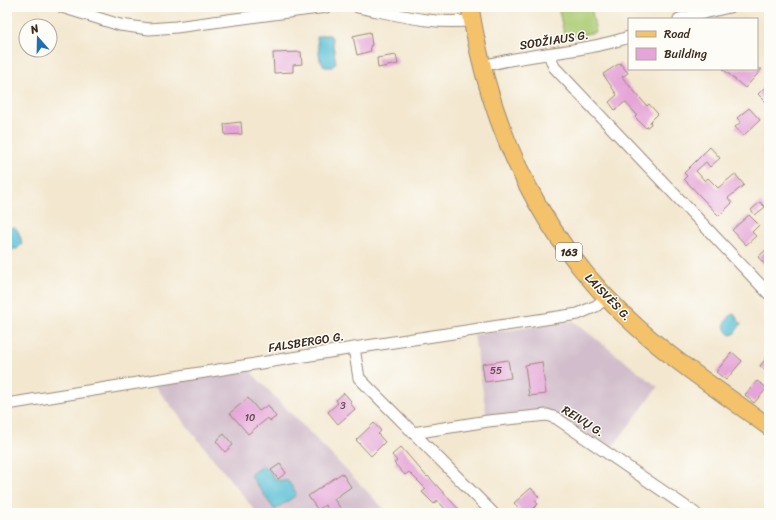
<svg xmlns="http://www.w3.org/2000/svg" width="776" height="520" viewBox="0 0 776 520" font-family="Sriracha,sans-serif">
<style>
.industrial{fill:#d1bdcb}
.green{fill:#accb72;stroke:#747a48}
.water{fill:#58bfd6;stroke:#4a747a}
.building{fill:#e5a5d8}
.lines{fill:none;stroke-linecap:round;stroke-linejoin:round}
.minor-casing{stroke:#978876;stroke-width:13}
.primary-casing{stroke:#978876;stroke-width:19}
.minor{stroke:#fff;stroke-width:11}
.primary{stroke:#f3c26a;stroke-width:17}
.labels{text-anchor:middle;dominant-baseline:central;stroke-width:3;stroke-linejoin:round;paint-order:stroke}
.number-label{font-size:10px;fill:#66494c}
.shield{fill:#fdfcf7;stroke:#75695f;stroke-width:1}
.shield-label{font-size:11px;font-weight:bold;fill:#3b2a1e}
.street-label{font-size:12px;fill:#3b2a1e;stroke:#fdfcf7}
</style>
<rect width="100%" height="100%" fill="#fdfcf7"/>
<filter id="ink" filterUnits="userSpaceOnUse"><feTurbulence type="fractalNoise" baseFrequency=".025" numOctaves="2"/><feDisplacementMap in="SourceGraphic" scale="8" xChannelSelector="R" yChannelSelector="G"/><feConvolveMatrix kernelMatrix="1 2 1 2 8 2 1 2 1" color-interpolation-filters="sRGB"/></filter>
<filter id="wash" filterUnits="userSpaceOnUse"><feTurbulence type="fractalNoise" baseFrequency=".012" numOctaves="4" result="noise"/><feDisplacementMap in="SourceGraphic" scale="16" xChannelSelector="R" yChannelSelector="G"/><feGaussianBlur stdDeviation="0.9" result="paint"/><feColorMatrix in="noise" values="0 0 0 0 0 0 0 0 0 0 0 0 0 0 0 0 0 1.4 0 .05"/><feComposite in="paint" operator="in"/></filter>
<g filter="url(#wash)">
<rect width="100%" height="100%" fill="#f3e7cf"/>
<path class="industrial" d="M573 321 658 387 611 449 549 412 487 418 474 335Z
M249 370 388 513H257L154 385Z"/>
<path class="green" d="M558 7H591L596 32 565 38Z"/>
<path class="water" d="M322 35H330L332 38 336 63 332 67H325L320 60 317 37Z
M14 227C19 230 21 238 22 244L17 249H9L7 247V229Z
M734 314 741 324 734 334 730 335 724 326 726 321 731 315Z
M262 466 267 468 276 480 288 481 296 493 295 496 276 509H274L251 476V474Z"/>
<g id="blocks">
<path class="building" d="M370 32 372 45 370 46 371 51 357 55 353 36Z
M301 52 302 64 293 65V72L274 73 273 53Z
M396 55 398 64 378 68 377 58Z
M620 63 628 73 622 77 647 106 649 104 658 114 650 122 651 124 646 128 635 117 637 115 625 102 615 110 609 102 617 95 603 74Z
M723 69H762L745 88Z
M769 83V105L758 94Z
M749 108 760 120 743 136 735 127 741 122 737 118Z
M241 122 242 134 225 135 224 124Z
M710 147 720 158 710 167 706 162 696 171 705 181 708 178 718 188 735 174 744 185 728 198 732 203 719 216 684 179 687 176 684 173Z
M760 202 765 207 755 215 751 210Z
M749 215 759 225 752 232 756 236 746 245 732 230Z
M769 247V269L758 257Z
M732 352 742 361 726 380 716 372Z
M769 355V373L760 366Z
M508 360 511 378 485 382 482 364Z
M542 362 546 394 529 396 525 365Z
M757 381 767 388 754 403 745 395Z
M344 393 351 401 350 403 355 409 338 424 328 412 338 403 336 400Z
M248 398 259 411 268 405 276 417 270 421 268 418 248 434 230 413Z
M374 423 381 431 378 434 385 442 371 456 356 440Z
M224 434 233 445 225 452 216 441Z
M401 447 427 477 428 476 462 513H449L437 500 434 504 422 492 426 489 409 472 405 475 394 463 397 461 392 455Z
M280 464 286 473 278 479 271 470Z
M342 473 351 487 334 499 344 513H331L325 505 318 510 308 496Z
M531 488 539 497 535 501 538 504 529 513H522L514 503Z"/>
</g>
</g>
<g filter="url(#ink)">
<use href="#blocks" fill-opacity="0" stroke="#978876" stroke-width="1"/>
<g class="lines">
<defs>
<path id="minor" d="M62 7 120 25 149 29 176 27 326 7
M358 7C395 14 436 26 473 20
M679 19 729 7
M549 54 554 67 769 294
M482 66C531 53 581 53 629 37
M354 348 359 378 493 513
M7 404 354 348 578 314 596 306 606 298
M413 433 488 421 547 415 556 418 695 513"/>
<path id="primary" d="M470 7C490 131 543 244 638 328 679 365 725 394 769 427"/>
</defs>
<use href="#minor" class="minor-casing"/>
<use href="#primary" class="primary-casing"/>
<use href="#minor" class="minor"/>
<use href="#primary" class="primary"/>
</g>
</g>
<g class="labels">
<g class="number-label">
<text x="496" y="371">55</text>
<text x="343" y="406">3</text>
<text x="250" y="418">10</text>
</g>
<rect class="shield" x="556" y="243" width="26" height="18" rx="3"/>
<g class="shield-label">
<text x="569" y="252">163</text>
</g>
<g class="street-label">
<text transform="translate(554 40) rotate(-9)">SODŽIAUS G.</text>
<text transform="translate(608 297) rotate(46)">LAISVĖS G.</text>
<text transform="translate(306 342) rotate(-9)">FALSBERGO G.</text>
<text transform="translate(583 421) rotate(32)">REIVŲ G.</text>
</g>
</g>
<rect width="776" height="520" fill="none" stroke="#fdfcf7" stroke-width="24"/>
<rect x="628" y="18" width="130" height="52" fill="#fdfcf7" stroke="#afa8a0"/>
<rect x="636" y="31" width="20" height="6" fill="#f3c26a" stroke="#afa8a0"/>
<text x="664" y="38" font-size="12" fill="#3b2a1e">Road</text>
<rect x="636" y="48" width="20" height="12" fill="#e5a5d8" stroke="#afa8a0"/>
<text x="664" y="58" font-size="12" fill="#3b2a1e">Building</text>
<g transform="translate(38 38) rotate(340)"><circle r="19" fill="#fdfcf7" stroke="#afa8a0"/>
<path d="M0-3L7 15L0 10L-7 15Z" fill="#1f6fb2"/>
<text y="-6" font-size="11" font-weight="bold" text-anchor="middle" fill="#3b2a1e">N</text>
</g>
</svg>
